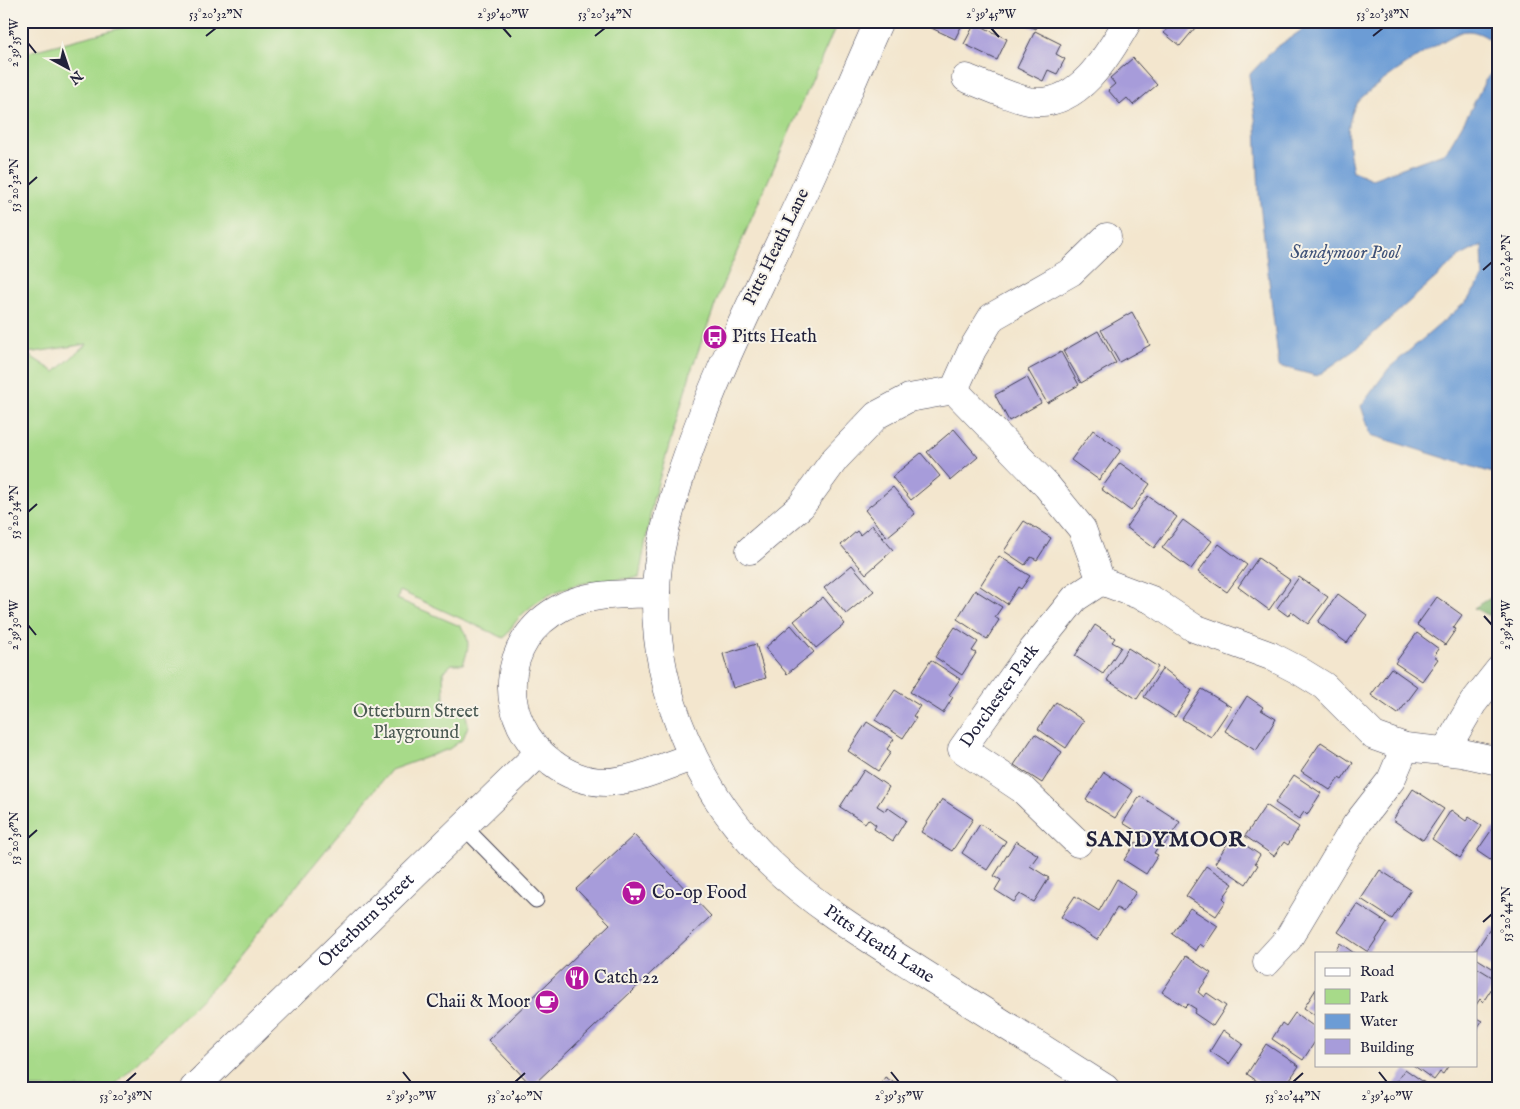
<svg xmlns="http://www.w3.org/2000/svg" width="1520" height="1109" viewBox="0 0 1520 1109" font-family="'IM FELL English',serif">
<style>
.green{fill:#a7da89;stroke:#647e62;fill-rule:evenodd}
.forest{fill:#85ba75;stroke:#546e58}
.water{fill:#6c9cd5;stroke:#475f88}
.building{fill:#a79cda}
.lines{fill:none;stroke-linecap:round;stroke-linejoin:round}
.service-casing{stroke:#413f51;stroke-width:17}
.minor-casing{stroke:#413f51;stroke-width:29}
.tertiary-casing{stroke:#413f51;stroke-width:29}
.service{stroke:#fff;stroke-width:15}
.minor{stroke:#fff;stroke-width:28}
.tertiary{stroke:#fff;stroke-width:28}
.ticks{fill:none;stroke:#22223b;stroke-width:2}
.labels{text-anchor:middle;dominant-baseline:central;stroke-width:4;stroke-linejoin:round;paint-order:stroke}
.street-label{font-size:18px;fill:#22223b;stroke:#f7f3e8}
.poi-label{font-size:18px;fill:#22223b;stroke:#f7f3e8;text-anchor:start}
.park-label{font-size:18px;fill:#4a5952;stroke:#f7f3e8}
.water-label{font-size:19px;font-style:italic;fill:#405379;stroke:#f7f3e8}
.district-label{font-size:22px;font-weight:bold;letter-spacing:1px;fill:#22223b;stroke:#f7f3e8}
.neatline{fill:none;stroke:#22223b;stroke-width:2}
.ticks-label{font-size:12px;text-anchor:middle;fill:#22223b}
</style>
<rect width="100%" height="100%" fill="#f7f3e8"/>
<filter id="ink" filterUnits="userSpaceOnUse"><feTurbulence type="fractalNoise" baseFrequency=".02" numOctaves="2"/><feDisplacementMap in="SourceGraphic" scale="10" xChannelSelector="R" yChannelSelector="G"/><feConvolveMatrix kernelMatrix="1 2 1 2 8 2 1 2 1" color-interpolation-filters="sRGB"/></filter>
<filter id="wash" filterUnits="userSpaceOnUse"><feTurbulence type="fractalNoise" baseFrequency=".0096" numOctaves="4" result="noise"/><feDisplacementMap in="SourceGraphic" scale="20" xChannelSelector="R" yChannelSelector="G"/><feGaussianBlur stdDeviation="1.12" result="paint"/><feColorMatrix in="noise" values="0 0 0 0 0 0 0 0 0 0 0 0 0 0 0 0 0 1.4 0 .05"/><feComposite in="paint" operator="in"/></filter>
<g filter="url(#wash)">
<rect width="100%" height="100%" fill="#f3e6ce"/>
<path class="green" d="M148 21H838L722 286 692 368 653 500 639 578C598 580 558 582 526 611 517 618 511 629 504 638L400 591 397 599 460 626C471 638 469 649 463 664H452L443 672 444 699 455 709 465 708 468 726 463 739 449 749 391 770 220 980 112 1088H21V54ZM87 344 55 372 27 354 28 353Z"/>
<path class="forest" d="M1499 593V621L1474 608Z"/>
<path class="water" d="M1315 21H1499V47C1489 38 1476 28 1461 32 1447 36 1362 92 1356 104 1344 127 1348 146 1353 171L1372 179 1446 152 1469 113 1486 79 1499 64V475L1371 435 1361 406 1389 368 1467 301 1483 277 1482 245 1459 257 1356 349 1317 376 1279 366 1259 195 1256 125 1249 75 1274 49Z"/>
<g id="blocks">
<path class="building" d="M929 21H964L955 39 927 26Z
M1019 21H1039L1036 29Z
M1173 21H1186L1195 28 1180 46 1164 33Z
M975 23 1007 39 997 60 964 44Z
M1035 31 1061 44 1056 54 1065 59 1057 74 1048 70 1043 81 1017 68Z
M1133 58 1157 85 1133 105 1127 98 1120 104 1108 90 1115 84 1110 78Z
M1132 312 1150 345 1119 362 1101 330Z
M1098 331 1116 363 1081 383 1063 351Z
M1061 352 1079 385 1047 403 1028 370Z
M1027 377 1041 403 1009 421 995 395Z
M954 429 978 457 951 480 927 452Z
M1093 430 1121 450 1099 480 1071 460Z
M921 453 940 476 911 500 892 477Z
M1120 463 1150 484 1131 511 1101 489Z
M893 487 915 514 887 537 865 510Z
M1148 496 1177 517 1154 548 1126 527Z
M1183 520 1212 541 1191 569 1162 548Z
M1024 521 1051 538 1037 560 1031 557 1025 565 1004 551Z
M872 525 893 550 866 574 841 545 857 531 860 535Z
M1219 544 1247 565 1227 592 1198 572Z
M999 556 1030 576 1021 589 1018 587 1007 604 980 586Z
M1258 558 1290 580 1269 610 1238 587Z
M852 565 874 591 846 614 824 588Z
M1299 577 1328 597 1308 624 1291 611 1288 616 1277 608Z
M975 590 1002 607 995 617 999 620 987 639 957 619Z
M1338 594 1367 615 1347 643 1318 622Z
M823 597 845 624 816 648 794 621Z
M1437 597 1462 615 1453 628 1456 629 1445 645 1417 625Z
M791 625 814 652 787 674 765 648Z
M1095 625 1115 638 1112 642 1121 647 1103 674 1075 656Z
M955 627 978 642 972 651 976 653 962 675 935 657Z
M1417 633 1439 649 1434 656 1438 659 1422 681 1395 663Z
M756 644 766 678 733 688 723 654Z
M1128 648 1158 667 1137 699 1107 680Z
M931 660 960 679 949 695 953 697 943 713 910 692Z
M1163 668 1192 691 1175 717 1144 697Z
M1391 668 1418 687 1398 714 1371 695Z
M1202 689 1231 707 1211 737 1182 719Z
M895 690 920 706 913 716 916 718 903 738 875 720Z
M1247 696 1263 707 1261 710 1276 719 1256 751 1225 731Z
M1056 702 1084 721 1066 748 1038 729Z
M867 722 894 739 887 749 891 752 878 771 848 751Z
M1035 734 1062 752 1042 783 1014 765Z
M1321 742 1353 763 1342 780 1339 778 1330 790 1301 771Z
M864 770 889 787 877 806 885 811 887 807 906 820 893 841 874 829 876 825 868 819 865 823 840 807Z
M1104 772 1133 791 1115 818 1086 800Z
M1294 775 1321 793 1307 815 1304 812 1299 819 1275 803Z
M1413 789 1444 809 1423 840 1393 820Z
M1140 796 1180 822 1163 847 1159 845 1154 853 1158 855 1146 874 1124 860 1136 842 1139 844 1144 836 1123 823Z
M942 799 973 819 952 851 921 832Z
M1266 805 1299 827 1288 845 1284 842 1274 856 1245 836Z
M1451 810 1466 821 1469 817 1482 826 1460 858 1432 839Z
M980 824 1006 841 987 870 962 853Z
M1493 828 1499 831V866L1477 851Z
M634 835 711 916 532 1086 488 1040 610 924 576 889Z
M1232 836 1260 855 1255 863 1258 865 1246 884 1215 863Z
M1016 841 1038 855 1030 866 1049 878 1034 902 1020 894 1014 902 995 890 1001 880 994 876Z
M1206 866 1233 884 1223 898 1226 901 1216 916 1186 896Z
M1380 870 1411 890 1392 919 1361 899Z
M1117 879 1136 892 1123 912 1117 908 1097 940 1061 917 1075 896 1099 911Z
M1357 904 1387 923 1368 952 1338 932Z
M1190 908 1218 926 1204 947 1200 944 1196 951 1172 934Z
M1492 926 1499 931 1497 971 1476 958V953H1474Z
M1340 943 1354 953H1334Z
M1186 956 1211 973 1198 992 1204 997 1207 993 1226 1006 1213 1026 1194 1013 1196 1009 1188 1004 1185 1007 1162 992Z
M1476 967 1497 980 1483 1002 1480 999 1476 1005Z
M1316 989V1016L1304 1008Z
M1295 1013 1316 1028V1040L1303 1060 1272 1039 1282 1023 1286 1026Z
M1476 1018 1482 1021 1476 1030Z
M1223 1030 1243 1044 1229 1064 1210 1051Z
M1266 1044 1299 1066 1284 1088H1267L1247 1074Z
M1413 1065H1449L1443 1074 1440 1072 1434 1080Z
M1405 1069 1432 1088H1392Z
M885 1077 903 1088H878Z"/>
</g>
</g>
<g filter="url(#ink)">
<use href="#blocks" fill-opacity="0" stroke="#413f51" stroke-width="1"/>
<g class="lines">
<defs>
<path id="service" d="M463 826 536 900"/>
<g id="minor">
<path d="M966 78C981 84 1022 102 1035 102 1080 105 1108 55 1128 21"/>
<path d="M954 390 1047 486 1082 529 1101 581 1152 600 1194 628 1271 656 1298 670 1324 686 1374 736 1405 747 1462 753 1499 761"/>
<path d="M750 550 801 506 835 459 877 415 909 398 954 390 972 350 992 317 1071 272 1107 237"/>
<path d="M656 593C625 595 590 592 562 607 498 640 496 721 552 763 566 774 586 782 605 782 634 781 665 766 692 757"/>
<path d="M1445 751 1473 703 1499 670"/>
<path id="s1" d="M1078 843 1022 789 962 749 1027 657 1075 598 1101 581"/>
<path d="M1267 962 1288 939 1356 825 1391 780 1405 747"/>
<path id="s2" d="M194 1088 539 753"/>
</g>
<g id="tertiary">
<path id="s3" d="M879 21C854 76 832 131 807 185 763 280 715 372 682 471 670 510 656 553 656 594 654 695 699 792 769 862 813 905 868 938 920 971 981 1010 1043 1049 1105 1088"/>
</g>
</defs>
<use href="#service" class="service-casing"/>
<use href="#minor" class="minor-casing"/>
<use href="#tertiary" class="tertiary-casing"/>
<use href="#service" class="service"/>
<use href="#minor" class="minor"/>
<use href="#tertiary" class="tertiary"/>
</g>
</g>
<path class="ticks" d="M503 28 511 37M991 28 999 37M206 36 216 28M595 36 605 28M1373 36 1383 28M28 43 36 53M28 185 37 177M1483 270 1492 262M28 512 37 504M1484 616 1492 625M28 625 36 635M28 838 37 830M1483 922 1492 914M403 1072 411 1082M891 1072 899 1082M1379 1072 1387 1082M126 1082 136 1073M515 1082 525 1073M1293 1082 1303 1073"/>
<defs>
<symbol id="bus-disc" viewBox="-11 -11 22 22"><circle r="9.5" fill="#b5179e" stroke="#f7f3e8"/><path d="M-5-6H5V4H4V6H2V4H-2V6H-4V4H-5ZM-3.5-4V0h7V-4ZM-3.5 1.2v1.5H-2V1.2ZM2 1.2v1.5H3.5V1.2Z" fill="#fff"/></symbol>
<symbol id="supermarket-disc" viewBox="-11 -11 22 22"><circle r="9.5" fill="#b5179e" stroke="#f7f3e8"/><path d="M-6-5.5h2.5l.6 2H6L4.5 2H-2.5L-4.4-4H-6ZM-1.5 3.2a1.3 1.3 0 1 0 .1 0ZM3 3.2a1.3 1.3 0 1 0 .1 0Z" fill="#fff"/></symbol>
<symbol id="restaurant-disc" viewBox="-11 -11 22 22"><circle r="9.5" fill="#b5179e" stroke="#f7f3e8"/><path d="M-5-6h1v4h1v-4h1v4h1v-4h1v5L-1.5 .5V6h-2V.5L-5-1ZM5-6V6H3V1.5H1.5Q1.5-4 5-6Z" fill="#fff"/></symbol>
<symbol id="cafe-disc" viewBox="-11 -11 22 22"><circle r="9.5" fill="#b5179e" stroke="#f7f3e8"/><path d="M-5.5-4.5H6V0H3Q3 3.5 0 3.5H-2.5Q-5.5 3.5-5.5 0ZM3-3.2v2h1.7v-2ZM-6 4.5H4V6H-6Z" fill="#fff"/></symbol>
</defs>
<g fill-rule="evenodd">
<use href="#bus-disc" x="701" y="323" width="28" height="28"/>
<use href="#supermarket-disc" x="620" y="879" width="28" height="28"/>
<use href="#restaurant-disc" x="563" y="964" width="28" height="28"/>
<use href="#cafe-disc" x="533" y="988" width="28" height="28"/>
</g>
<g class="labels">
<g class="street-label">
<text transform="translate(777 247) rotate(-64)">Pitts Heath Lane</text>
<text stroke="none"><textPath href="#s1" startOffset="215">Dorchester Park</textPath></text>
<text stroke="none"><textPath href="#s2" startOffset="240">Otterburn Street</textPath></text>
<text stroke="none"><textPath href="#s3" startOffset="1054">Pitts Heath Lane</textPath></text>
</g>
<g class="poi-label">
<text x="732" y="337">Pitts Heath</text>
<text x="652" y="893">Co-op Food</text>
<text x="594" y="978">Catch 22</text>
<text x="530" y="1002" text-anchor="end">Chaii &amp; Moor</text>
</g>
<g class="park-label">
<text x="416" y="712">Otterburn Street<tspan x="416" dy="21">Playground</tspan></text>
</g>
<g class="water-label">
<text x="1345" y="253">Sandymoor Pool</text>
</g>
<g class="district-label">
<text x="1166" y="840">SANDYMOOR</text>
</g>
</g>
<rect width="1520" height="1109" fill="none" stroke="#f7f3e8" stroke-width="55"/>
<rect x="1315" y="952" width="162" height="115" fill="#f7f3e8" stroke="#a29fa3"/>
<rect x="1325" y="968" width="25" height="8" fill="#ffffff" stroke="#a29fa3"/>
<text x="1360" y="976" font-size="15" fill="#22223b">Road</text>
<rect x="1325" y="989" width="25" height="15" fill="#a7da89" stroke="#a29fa3"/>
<text x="1360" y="1002" font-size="15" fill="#22223b">Park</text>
<rect x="1325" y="1014" width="25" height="15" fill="#6c9cd5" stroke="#a29fa3"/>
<text x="1360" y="1026" font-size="15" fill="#22223b">Water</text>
<rect x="1325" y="1039" width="25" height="15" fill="#a79cda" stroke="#a29fa3"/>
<text x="1360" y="1052" font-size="15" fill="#22223b">Building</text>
<g transform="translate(68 68) rotate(140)" stroke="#f7f3e8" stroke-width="4" paint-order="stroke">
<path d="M0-4L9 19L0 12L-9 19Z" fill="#22223b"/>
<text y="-8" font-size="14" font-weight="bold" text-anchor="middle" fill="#22223b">N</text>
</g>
<rect x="28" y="28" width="1464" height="1054" class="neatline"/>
<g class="ticks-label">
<text x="216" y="18">53°20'32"N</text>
<text x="503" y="18">2°39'40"W</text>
<text x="605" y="18">53°20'34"N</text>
<text x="991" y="18">2°39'45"W</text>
<text x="1383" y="18">53°20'38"N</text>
<text transform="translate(14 43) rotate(-90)" y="4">2°39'35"W</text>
<text transform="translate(14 185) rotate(-90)" y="4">53°20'32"N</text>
<text transform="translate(1506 262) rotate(-90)" y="4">53°20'40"N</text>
<text transform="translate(14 512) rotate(-90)" y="4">53°20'34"N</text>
<text transform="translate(14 625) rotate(-90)" y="4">2°39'30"W</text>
<text transform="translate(1506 625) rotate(-90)" y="4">2°39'45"W</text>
<text transform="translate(14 838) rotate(-90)" y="4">53°20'36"N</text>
<text transform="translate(1506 914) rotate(-90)" y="4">53°20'44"N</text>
<text x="126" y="1100">53°20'38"N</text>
<text x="411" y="1100">2°39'30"W</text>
<text x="515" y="1100">53°20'40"N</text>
<text x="899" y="1100">2°39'35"W</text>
<text x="1293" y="1100">53°20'44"N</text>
<text x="1387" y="1100">2°39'40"W</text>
</g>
</svg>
